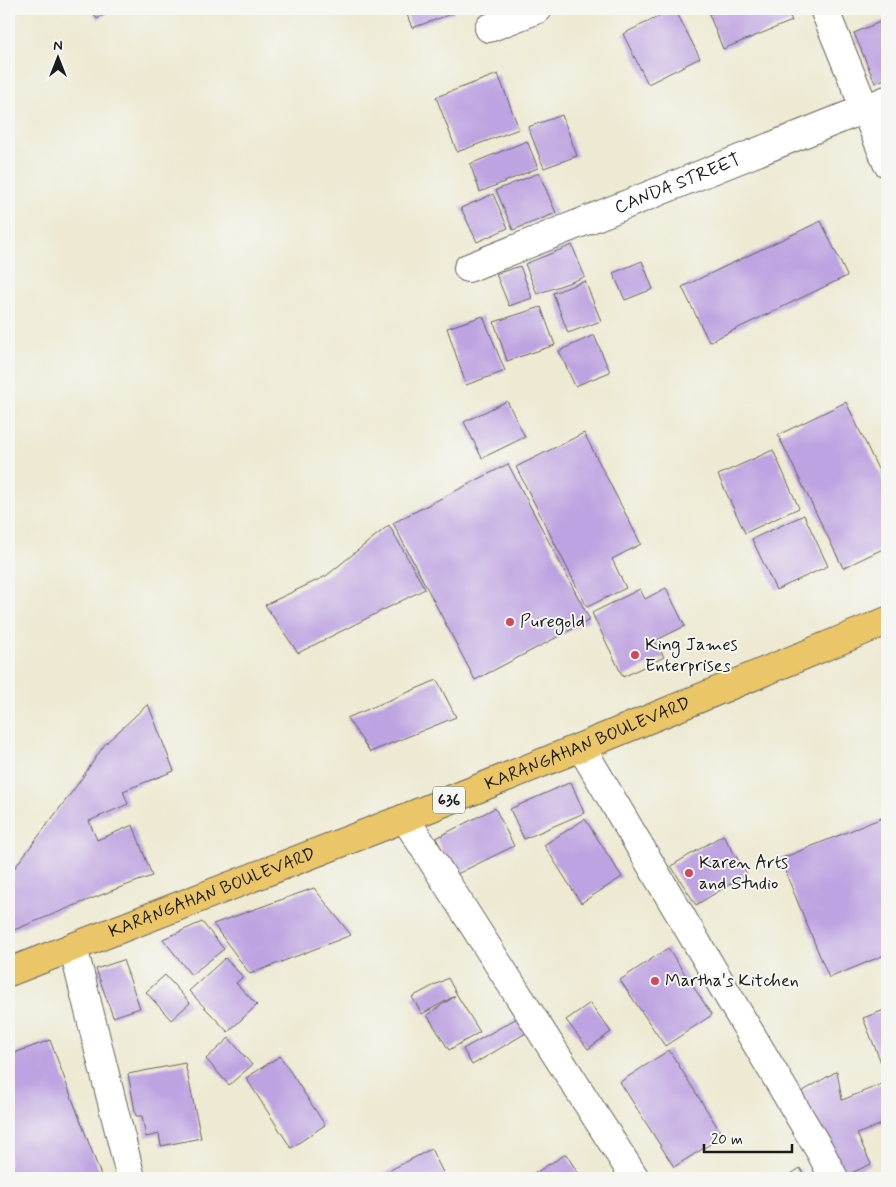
<svg xmlns="http://www.w3.org/2000/svg" width="896" height="1187" viewBox="0 0 896 1187" font-family="Mynerve,sans-serif">
<style>
.building{fill:#bda3e1}
.lines{fill:none;stroke-linecap:round;stroke-linejoin:round}
.minor-casing{stroke:#65645c;stroke-width:30}
.major-casing{stroke:#65645c;stroke-width:30}
.minor{stroke:#fff;stroke-width:28}
.major{stroke:#eac669;stroke-width:28}
.poi-dot{fill:#d1495b;stroke:#f6f6f2;stroke-width:2}
.labels{text-anchor:middle;dominant-baseline:central;stroke-width:4;stroke-linejoin:round;paint-order:stroke}
.shield{fill:#f6f6f2;stroke:#5d5d5c;stroke-width:1}
.shield-label{font-size:16px;font-weight:bold;fill:#1c1c1c}
.street-label{font-size:18px;fill:#1c1c1c;stroke:#f6f6f2}
.poi-label{font-size:18px;fill:#1c1c1c;stroke:#f6f6f2;text-anchor:start}
</style>
<rect width="100%" height="100%" fill="#f6f6f2"/>
<filter id="ink" filterUnits="userSpaceOnUse"><feTurbulence type="fractalNoise" baseFrequency=".02" numOctaves="2"/><feDisplacementMap in="SourceGraphic" scale="10" xChannelSelector="R" yChannelSelector="G"/><feConvolveMatrix kernelMatrix="1 2 1 2 8 2 1 2 1" color-interpolation-filters="sRGB"/></filter>
<filter id="wash" filterUnits="userSpaceOnUse"><feTurbulence type="fractalNoise" baseFrequency=".0096" numOctaves="4" result="noise"/><feDisplacementMap in="SourceGraphic" scale="20" xChannelSelector="R" yChannelSelector="G"/><feGaussianBlur stdDeviation="1.12" result="paint"/><feColorMatrix in="noise" values="0 0 0 0 0 0 0 0 0 0 0 0 0 0 0 0 0 1.4 0 .05"/><feComposite in="paint" operator="in"/></filter>
<g filter="url(#wash)">
<rect width="100%" height="100%" fill="#ede9d2"/>
<g id="blocks">
<path class="building" d="M91 9H114L97 19Z
M405 9H452L454 13 412 28Z
M674 9H675L700 58 648 84 623 34Z
M723 9H787L792 21 723 49 709 14Z
M887 19V78L875 83 854 33Z
M498 74 519 129 457 152 436 97Z
M562 115 577 156 544 168 528 127Z
M527 141 538 168 480 192 470 164Z
M539 173 556 213 513 230 496 190Z
M493 194 508 228 477 242 461 208Z
M821 221 847 276 709 342 682 287Z
M572 245 585 277 537 294 525 264Z
M642 261 653 289 625 300 613 273Z
M520 266 532 298 509 306 496 274Z
M585 281 601 321 568 333 553 293Z
M541 307 555 345 507 361 494 322Z
M483 316 505 371 466 385 447 328Z
M594 335 610 372 575 386 559 351Z
M507 401 525 437 482 458 464 422Z
M846 402 887 488V547L843 568 778 435Z
M584 433 641 544 612 559 626 588 587 607 516 467Z
M773 450 799 508 745 533 718 475Z
M508 464 590 620 475 680 393 523Z
M804 515 828 566 776 590 752 539Z
M389 525 425 589 298 653 265 605 326 576Z
M666 588 685 626 655 641 664 657 623 677 592 613 640 589 645 599Z
M437 680 456 717 370 752 347 718Z
M148 704 174 771 123 791 128 804 89 821 97 840 133 825 152 876 116 889 9 932V875L75 788 105 744Z
M571 782 584 813 524 839 510 809Z
M495 808 514 846 455 875 436 838Z
M887 816V954L829 978 780 859Z
M585 819 622 877 581 903 544 845Z
M723 835 747 874 696 905 671 866Z
M314 888 351 935 250 974 213 924Z
M202 922 224 949 191 975 163 939Z
M668 948 712 1015 665 1046 620 980Z
M225 958 243 977 236 983 257 1005 228 1032 189 991Z
M123 960 140 1008 113 1017 96 969Z
M165 975 190 1003 171 1020 146 992Z
M448 978 457 995 480 1032 449 1050 427 1015 455 996 422 1014 412 997Z
M590 1003 611 1032 588 1049 566 1020Z
M887 1009V1077L863 1018Z
M517 1018 526 1033 472 1065 463 1049Z
M229 1038 252 1065 229 1085 206 1059Z
M50 1040 102 1178H9V1055Z
M669 1050 723 1136 674 1167 620 1082Z
M280 1056 325 1125 291 1148 246 1078Z
M185 1063 201 1138 161 1146 159 1134 146 1137 142 1116H136L128 1074Z
M837 1071 842 1100 887 1082V1122L857 1134 871 1164 847 1175 798 1094Z
M431 1149 446 1178H375Z
M566 1154 581 1178H527Z
M800 1168 806 1178H785Z"/>
</g>
</g>
<g filter="url(#ink)">
<use href="#blocks" fill-opacity="0" stroke="#65645c" stroke-width="1"/>
<g class="lines">
<defs>
<g id="minor">
<path d="M824 9 887 163"/>
<path d="M489 28 538 9"/>
<path id="s1" d="M468 268 887 100"/>
<path d="M581 747 820 1151 834 1178"/>
<path d="M405 818 635 1178"/>
<path d="M73 947 131 1178"/>
</g>
<g id="major">
<path id="s2" d="M9 972 405 818 581 747 887 621"/>
</g>
</defs>
<use href="#minor" class="minor-casing"/>
<use href="#major" class="major-casing"/>
<use href="#minor" class="minor"/>
<use href="#major" class="major"/>
</g>
</g>
<g class="poi-dot">
<circle cx="510" cy="622" r="5"/>
<circle cx="635" cy="655" r="5"/>
<circle cx="689" cy="873" r="5"/>
<circle cx="655" cy="981" r="5"/>
</g>
<g class="labels">
<rect class="shield" x="433" y="786.5" width="32" height="27" rx="4"/>
<g class="shield-label">
<text x="449" y="800">636</text>
</g>
<g class="street-label">
<text stroke="none"><textPath href="#s1" startOffset="226">CANDA STREET</textPath></text>
<text stroke="none"><textPath href="#s2" startOffset="622">KARANGAHAN BOULEVARD</textPath></text>
<text stroke="none"><textPath href="#s2" startOffset="218">KARANGAHAN BOULEVARD</textPath></text>
</g>
<g class="poi-label">
<text x="520" y="622">Puregold</text>
<text x="645" y="645">King James<tspan x="645" dy="21">Enterprises</tspan></text>
<text x="699" y="863">Karen Arts<tspan x="699" dy="21">and Studio</tspan></text>
<text x="665" y="981">Martha's Kitchen</text>
</g>
</g>
<rect width="896" height="1187" fill="none" stroke="#f6f6f2" stroke-width="30"/>
<g transform="translate(58 58)" stroke="#f6f6f2" stroke-width="4" paint-order="stroke">
<path d="M0-4L9 19L0 12L-9 19Z" fill="#1c1c1c"/>
<text y="-8" font-size="14" font-weight="bold" text-anchor="middle" fill="#1c1c1c">N</text>
</g>
<path d="M704 1144v8h88v-8" fill="none" stroke="#1c1c1c" stroke-width="2.5"/>
<text x="711" y="1144" font-size="15" fill="#1c1c1c" stroke="#f6f6f2" stroke-width="4" paint-order="stroke">20 m</text>
</svg>
